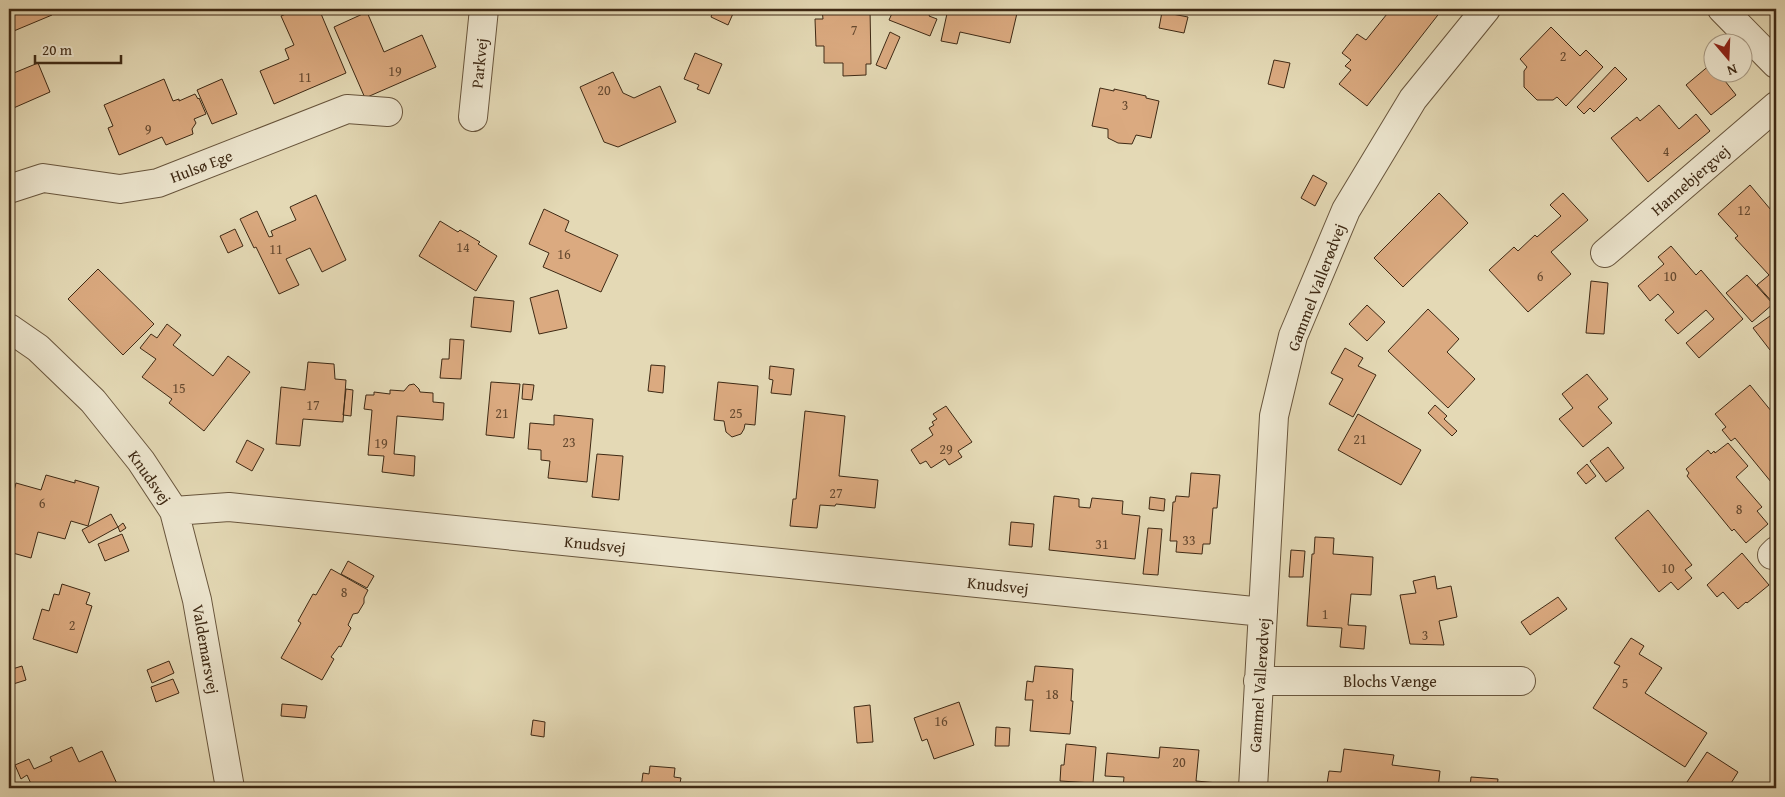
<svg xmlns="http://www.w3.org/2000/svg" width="1785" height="797" viewBox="0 0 1785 797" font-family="'Gentium Book Plus',serif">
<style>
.building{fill:#dbaa80;stroke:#3e2914}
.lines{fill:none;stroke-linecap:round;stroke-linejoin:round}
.minor-casing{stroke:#68553c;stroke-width:30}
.minor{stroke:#ede6cf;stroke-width:28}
.labels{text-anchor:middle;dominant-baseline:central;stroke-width:4.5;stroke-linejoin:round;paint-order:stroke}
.number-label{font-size:14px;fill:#65492f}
.street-label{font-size:16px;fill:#3e2914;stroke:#ede6cf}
</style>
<rect width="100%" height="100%" fill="#e4d9b5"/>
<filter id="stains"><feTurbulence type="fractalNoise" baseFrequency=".004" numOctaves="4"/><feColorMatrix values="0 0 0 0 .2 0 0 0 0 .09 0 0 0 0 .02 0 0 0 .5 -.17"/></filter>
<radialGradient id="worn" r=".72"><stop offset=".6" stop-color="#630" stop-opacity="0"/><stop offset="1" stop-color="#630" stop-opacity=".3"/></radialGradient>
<path class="building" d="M9 9H49L52 15 9 33Z
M298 9H319L346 73 274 104 260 71 289 59 285 49 294 45 281 16Z
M714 9H735L728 25 711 17Z
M822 9H870L871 64H866V75L843 76V63H824V46H816L815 19H823Z
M894 9H932L929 16 937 19 930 36 889 20Z
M948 9H1018L1010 43 960 32 957 44 941 41Z
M1391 9H1437L1441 11 1367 106 1339 84 1351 70 1345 66 1351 60 1342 53 1357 34 1366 40Z
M367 12 384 52 422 35 436 67 365 98 334 27Z
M1162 12 1188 17 1184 33 1159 28Z
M1551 27 1580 56 1586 50 1603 67 1566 106 1557 97 1553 100H1537L1524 87V71L1527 67 1520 59Z
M890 32 900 37 886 69 876 65Z
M695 53 722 64 709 94 697 89 699 85 684 79Z
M1274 60 1290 63 1284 88 1268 84Z
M38 63 50 92 9 110V75Z
M1711 64 1712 72H1718L1736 95 1711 115 1686 85Z
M1615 67 1627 79 1594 112 1590 108 1584 114 1577 107Z
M613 72 623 93 634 98 660 86 676 122 618 147 604 142 580 87Z
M164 79 173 101 179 99V101L195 94 198 99 199 98 206 114 194 119 196 123 192 129 193 134 166 145 162 137 119 155 108 128 113 126 104 105Z
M222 79 237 114 212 124 197 90Z
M1100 88 1114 91V89L1146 96V98L1159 101 1151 138 1136 135 1132 144 1118 143 1108 138V129L1092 126Z
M1659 105 1679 129 1696 114 1710 131 1648 182 1611 138 1637 117 1640 121Z
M1313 175 1327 183 1315 206 1301 198Z
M1750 185 1776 216V304L1775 305 1757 285 1769 275 1735 238 1738 236 1718 214Z
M1439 193 1468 223 1403 287 1374 258Z
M1563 193 1588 220 1551 252 1571 274 1528 312 1489 270 1514 247 1518 251 1535 235 1537 237 1561 216 1550 205Z
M316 195 346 260 322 272 310 248 286 259 299 285 279 294 256 247 254 248 240 219 257 211 269 237 273 236 271 231 296 220 290 207Z
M544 209 569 221 565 231 618 255 601 292 543 267 549 253 529 244Z
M440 221 458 232 460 230 480 242 478 244 497 256 476 291 419 256Z
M235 229 243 246 228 253 220 236Z
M1671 246 1696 275 1701 270 1743 319 1699 358 1686 343 1714 319 1706 310 1678 334 1665 320 1674 312 1658 294 1650 301 1638 286 1664 264 1658 257Z
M98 269 154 324 123 355 68 299Z
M1747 275 1773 304 1752 322 1726 293Z
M1591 281 1608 283 1604 334 1586 333Z
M558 290 567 328 539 334 530 298Z
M474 297 514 301 511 332 471 327Z
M1367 305 1385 322 1367 341 1349 324Z
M1428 309 1459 339 1447 352 1475 379 1448 408 1388 351Z
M1770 316 1776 324V345L1770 350 1753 328Z
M167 324 181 335 173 345 213 376 228 356 250 372 204 431 169 403 172 399 142 377 156 359 140 348 151 334 157 338Z
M450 339 464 340 461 379 440 378 442 359H449Z
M1345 348 1363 358 1358 366 1376 375 1353 417 1329 404 1343 379 1331 373Z
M308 362 334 364 335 379 346 380 343 422 303 419 300 446 276 444 281 387 305 390Z
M651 365 665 366 663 393 648 391Z
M770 366 794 369 791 395 771 393 773 380 769 379Z
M1587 374 1608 399 1598 407 1612 423 1583 447 1559 419 1573 408 1562 394Z
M491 382 520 384 514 438 486 435Z
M718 382 758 386 755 425 745 424 744 429 741 434 732 437 726 432 724 421 714 420Z
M414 384 419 389 420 392 433 393V402L444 403 443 420 397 416 394 454 415 456 414 476 382 472 384 456 368 455 372 410 364 409 366 395H374V392L390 394V390L404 391 409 385Z
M523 384 534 385 532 400 522 399Z
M1750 385 1776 417V488L1735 438 1731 441 1722 430 1726 427 1715 414Z
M346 389 353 390 351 416 343 415Z
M1435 405 1447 416 1444 419 1457 431 1452 436 1428 413Z
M946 406 972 442 958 451 962 457 949 465 945 459 931 468 926 461 920 464 911 450 933 435 929 428 934 425 932 422 937 419 933 414Z
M805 411 845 416 839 476 878 480 875 508 836 504 835 506 820 505 817 528 790 526 793 499H796Z
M1358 414 1421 450 1401 485 1338 450Z
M554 415 593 419 587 482 548 478 550 461 541 460V450L528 449 530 423 554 425Z
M247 440 264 449 252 471 236 462Z
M1728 443 1748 466 1736 477 1762 507 1757 511 1768 524 1746 543 1734 529 1732 531 1687 476 1689 473 1686 469 1708 450 1711 454 1714 451 1715 453Z
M1608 447 1624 468 1606 482 1590 461Z
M597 454 623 456 619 500 592 497Z
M1587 464 1596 476 1586 484 1577 473Z
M1191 473 1220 475 1217 508H1213L1210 544H1203L1202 554 1176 552 1177 541H1170L1173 502H1175L1176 496 1189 497Z
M46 475 75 483V480L99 487 88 526 71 521 65 539 38 532 31 558 9 552V510L16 483 41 490Z
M1054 496 1079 499V507L1090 508 1092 498 1123 501 1122 514 1140 516 1135 559 1049 550Z
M1150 497 1165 499 1164 511 1149 509Z
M1648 510 1692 565 1685 570 1692 578 1678 590 1671 582 1659 592 1615 538Z
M111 514 118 527 123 523 126 528 120 532 118 527 89 543 82 530Z
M1011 522 1034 524 1032 547 1009 545Z
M1148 528 1162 529 1158 575 1143 574Z
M122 534 129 551 105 561 98 544Z
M1315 537 1334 538 1333 554 1373 557 1371 595 1351 594 1348 625 1366 626 1364 649 1340 647 1342 628 1307 626 1312 554H1314Z
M1291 550 1305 551 1303 577H1289Z
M1742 553 1769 585 1747 603 1746 602 1738 609 1723 592 1717 597 1707 585Z
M348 561 374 576 367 588 341 574Z
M331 569 368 590 364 598V603L358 613 353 614 348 625 351 628 341 647 339 646 331 657 334 659 322 680 281 658 301 623 298 621 313 594 316 595Z
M1435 576 1437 589 1451 586 1457 617 1439 621 1444 645 1410 644 1400 595 1416 593 1413 581Z
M62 584 90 593 86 604 92 606 77 653 33 639 42 609 49 611 54 594 59 595Z
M1558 597 1567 609 1530 635 1521 622Z
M1631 638 1644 646 1639 654 1662 668 1645 693 1707 733 1685 767 1593 708 1620 666 1614 663Z
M169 661 174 673 152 683 147 670Z
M22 666 26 680 10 685 11 689H9V670Z
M1035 666 1073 669 1071 701H1073L1070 734 1030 731 1033 700H1025L1027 681 1033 682Z
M173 679 179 693 156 702 151 687Z
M959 702 974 745 934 759 927 739 922 741 914 718Z
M282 704 307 706 305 718 281 716Z
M870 705 873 742 857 743 854 707Z
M533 720 545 722 544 737 531 735Z
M996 727 1010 728 1009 746H995Z
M1066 744 1096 747 1093 783 1060 781 1061 765H1064Z
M72 747 79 762 102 751 118 786 112 788H63L62 786 57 788H33L27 775 21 779 15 765 29 759 34 769 52 761 50 757Z
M1160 747 1199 750 1196 781 1218 783V788H1123L1124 777 1105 776 1107 753 1159 758Z
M1344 749 1394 755 1392 765 1440 771 1438 788H1318V783L1327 784 1329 771 1341 772Z
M1707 752 1738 772 1728 788H1697L1687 782Z
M650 766 675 768 674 777 681 778 679 788H641L643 773 649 774Z
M1471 777 1498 779 1497 788H1470Z"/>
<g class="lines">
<defs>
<path id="minor" d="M1722 9 1776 64
M473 117 484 9
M9 189 43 178 120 189 158 183 347 109 388 112
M1605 253 1776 106
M9 328 38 348 93 401 141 461 174 511 229 507 1263 612
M174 511 197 600 230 788
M1772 555 1776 551
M1258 681H1521
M1253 788 1274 416 1293 336 1346 210 1413 99 1486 9"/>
</defs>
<use href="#minor" class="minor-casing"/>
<use href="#minor" class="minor"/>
</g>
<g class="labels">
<g class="number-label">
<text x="854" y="30">7</text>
<text x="1563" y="56">2</text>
<text x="395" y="71">19</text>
<text x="305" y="77">11</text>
<text x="604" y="90">20</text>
<text x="1125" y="105">3</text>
<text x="148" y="129">9</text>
<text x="1666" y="151">4</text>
<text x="1744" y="210">12</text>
<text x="463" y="247">14</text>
<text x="276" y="249">11</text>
<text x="564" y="254">16</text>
<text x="1540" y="276">6</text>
<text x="1670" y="276">10</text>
<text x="179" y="388">15</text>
<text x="313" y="405">17</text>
<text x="502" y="413">21</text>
<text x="736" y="413">25</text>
<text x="1360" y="439">21</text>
<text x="569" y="442">23</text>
<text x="381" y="443">19</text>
<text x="946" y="449">29</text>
<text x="836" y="493">27</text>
<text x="42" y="503">6</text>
<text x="1739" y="509">8</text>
<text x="1189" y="540">33</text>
<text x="1102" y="544">31</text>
<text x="1668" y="568">10</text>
<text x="344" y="592">8</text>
<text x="1325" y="614">1</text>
<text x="72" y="625">2</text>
<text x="1425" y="635">3</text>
<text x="1625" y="683">5</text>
<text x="1052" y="694">18</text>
<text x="941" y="721">16</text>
<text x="1179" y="762">20</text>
</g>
<g class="street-label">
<text transform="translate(479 63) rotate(-84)">Parkvej</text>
<text transform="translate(201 166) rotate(-21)">Hulsø Ege</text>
<text transform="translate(1690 180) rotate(-41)">Hannebjergvej</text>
<text transform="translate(1316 287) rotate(-69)">Gammel Vallerødvej</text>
<text transform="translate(150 477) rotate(55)">Knudsvej</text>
<text transform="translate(595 544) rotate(6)">Knudsvej</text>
<text transform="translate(998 585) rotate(6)">Knudsvej</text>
<text transform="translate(206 649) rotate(80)">Valdemarsvej</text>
<text x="1390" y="681">Blochs Vænge</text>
<text transform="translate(1259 685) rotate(-86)">Gammel Vallerødvej</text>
</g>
</g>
<rect width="1785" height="797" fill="none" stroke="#e4d9b5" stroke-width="30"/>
<rect x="10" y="10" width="1765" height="777" fill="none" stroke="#3e2914" stroke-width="2.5"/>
<rect x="15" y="15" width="1755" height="767" fill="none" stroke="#3e2914"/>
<g transform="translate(1728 58) rotate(161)"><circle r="24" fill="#ede6cf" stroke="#a79a84"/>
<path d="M0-4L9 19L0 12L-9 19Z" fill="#8f2418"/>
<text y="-8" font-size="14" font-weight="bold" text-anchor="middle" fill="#3e2914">N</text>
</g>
<path d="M35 55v8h86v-8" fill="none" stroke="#3e2914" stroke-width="2.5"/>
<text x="42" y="55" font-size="15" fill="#3e2914" stroke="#ede6cf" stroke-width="4" paint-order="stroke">20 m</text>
<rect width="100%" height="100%" filter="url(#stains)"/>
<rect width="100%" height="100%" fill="url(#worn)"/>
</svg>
